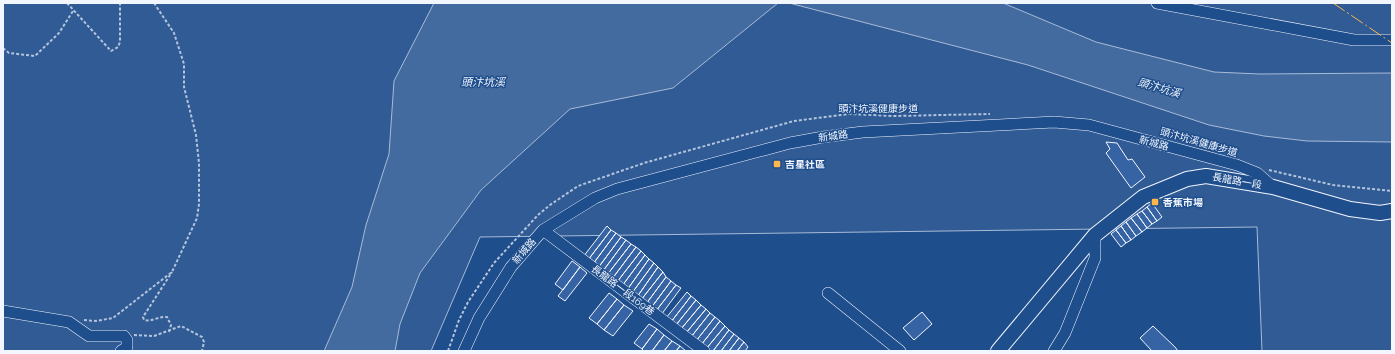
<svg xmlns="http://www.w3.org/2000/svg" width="1395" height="354" viewBox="0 0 1395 354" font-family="Raleway,'Noto Sans TC',sans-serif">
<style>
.built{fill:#305b95;stroke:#a8bbd7}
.water{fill:#446ba0;stroke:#a8bbd7}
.building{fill:#3563a3;stroke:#f2f6ff}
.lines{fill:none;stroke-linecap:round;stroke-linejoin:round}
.minor-casing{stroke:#f2f6ff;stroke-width:12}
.major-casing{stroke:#f2f6ff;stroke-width:16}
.path{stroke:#b3c4dc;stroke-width:2;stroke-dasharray:3 2;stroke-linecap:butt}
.minor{stroke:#1f4e8c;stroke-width:11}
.major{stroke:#1f4e8c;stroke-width:14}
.power{stroke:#ffb74d;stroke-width:1;stroke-dasharray:14 3 2 3;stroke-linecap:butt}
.poi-dot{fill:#ffb74d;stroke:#1f4e8c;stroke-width:1.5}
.labels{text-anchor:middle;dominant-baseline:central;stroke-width:3;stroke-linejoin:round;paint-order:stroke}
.street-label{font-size:10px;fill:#f2f6ff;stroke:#1f4e8c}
.poi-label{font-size:10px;font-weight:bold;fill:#f2f6ff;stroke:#1f4e8c;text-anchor:start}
.water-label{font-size:11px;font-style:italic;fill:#f2f6ff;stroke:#1f4e8c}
</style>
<rect width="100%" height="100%" fill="#1f4e8c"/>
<path class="built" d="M3 3H1392V351H1262L1257 227 480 237 431 351H3Z"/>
<path class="water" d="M434 3H778L673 88 570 109 481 190 420 273 400 324 395 351H324L352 287 366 225 389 154 394 81Z
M789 3H1003L1096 42 1214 72 1260 74 1392 73V142L1307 141 1264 136 1209 125 1028 65Z"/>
<path class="building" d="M1106 142 1117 143 1128 160 1132 159 1145 177 1131 188 1106 153 1110 149Z
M1152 203 1162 217 1157 221 1147 207Z
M1147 207 1157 221 1152 224 1142 211Z
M1142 211 1152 224 1147 228 1137 214Z
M1137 214 1147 228 1142 232 1131 218Z
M1131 218 1142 232 1136 236 1126 222Z
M1126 222 1136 236 1131 240 1121 226Z
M607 226 611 230 588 260 583 257Z
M1121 226 1131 240 1126 243 1116 230Z
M611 230 616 233 593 264 588 260Z
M1116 230 1126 243 1121 247 1111 234Z
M616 233 621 237 598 268 593 264Z
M621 237 626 240 603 271 598 268Z
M626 240 631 244 607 275 603 271Z
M631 244 636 247 612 279 607 275Z
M636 247 641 251 617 282 612 279Z
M641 251 645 255 622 286 617 282Z
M645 255 649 259 627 290 622 286Z
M649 259 654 263 632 293 627 290Z
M572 261 580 267 563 290 555 284Z
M654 263 658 267 637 297 632 293Z
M580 267 587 273 565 301 558 296Z
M658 267 663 272 641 300 637 297Z
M663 272 666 277 646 304 641 300Z
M666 277 671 281 651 308 646 304Z
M671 281 676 285 656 311 651 308Z
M676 285 681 288 661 315 656 311Z
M687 292 691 296 671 322 666 318Z
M609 293 617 299 597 324 589 318Z
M691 296 696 300 676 325 671 322Z
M617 299 624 305 604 330 597 324Z
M696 300 701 305 681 329 676 325Z
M624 305 633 311 613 336 604 330Z
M701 305 706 309 686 333 681 329Z
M706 309 710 313 691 337 686 333Z
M922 312 932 324 914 340 903 328Z
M710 313 715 317 696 341 691 337Z
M715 317 720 321 701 345 696 341Z
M720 321 725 326 706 349 701 345Z
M649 324 657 329 642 349 634 343Z
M725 326 729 330 713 351H710L706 349Z
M1153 326 1175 347 1178 351H1152L1140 338Z
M657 329 664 335 652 351H644L642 349Z
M729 330 734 334 721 351H713Z
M734 334 739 338 729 351H721Z
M664 335 672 341 664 351H652Z
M739 338 744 342 737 351H729Z
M672 341 680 346 676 351H664Z
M744 342 748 347 745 351H737Z
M680 346 686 351H676Z"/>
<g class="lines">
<defs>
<path id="minor" d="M1157 3 1354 40H1392
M543 230 704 351
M828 293 900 351
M3 311 69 322 89 336H124L127 340V347L121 351
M464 351 479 318 511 267 543 230 595 198 617 189 790 143 823 137 863 132 1054 122 1089 125 1237 165 1257 173 1273 187
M1054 351 1065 333 1095 258V235"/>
<path id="major" d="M998 351 1095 235 1143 197 1187 179 1206 176 1273 187 1350 209 1380 213 1392 211"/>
</defs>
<use href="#minor" class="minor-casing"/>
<use href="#major" class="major-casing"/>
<path class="path" d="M67 3 111 51 118 47 120 42V3
M3 48 9 53 35 56 59 33 73 11
M1269 170 1333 185 1392 191
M84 320 96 321 113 318 172 272 197 218 199 204V163L196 135 184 87V64L174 33 154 3
M169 332 171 325 167 317C159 316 152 322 144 320L143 317 172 272
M134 335 154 336 181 326 202 337 204 342 202 351
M448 351 459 320 468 302 494 263 538 215 550 205 578 186 644 163 794 121 849 114 894 116 990 114"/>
<use href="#minor" class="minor"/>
<use href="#major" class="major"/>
<path class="power" d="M1333 3 1392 43"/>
</g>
<g class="poi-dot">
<rect x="773" y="160" width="8" height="8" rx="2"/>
<rect x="1151" y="198" width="8" height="8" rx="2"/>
</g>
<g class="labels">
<g class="street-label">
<text x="878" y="108">頭汴坑溪健康步道</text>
<text transform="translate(833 136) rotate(-8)">新城路</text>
<text transform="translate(1199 142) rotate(16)">頭汴坑溪健康步道</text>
<text transform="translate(1154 143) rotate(15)">新城路</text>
<text transform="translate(1237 181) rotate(10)">長龍路一段</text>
<text transform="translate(524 251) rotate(-50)">新城路</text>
<text transform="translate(623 290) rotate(37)">長龍路一段169巷</text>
</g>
<g class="poi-label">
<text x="785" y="164">吉星社區</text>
<text x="1163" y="202">香蕉市場</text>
</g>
<g class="water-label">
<text x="483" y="82">頭汴坑溪</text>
<text transform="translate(1159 88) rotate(16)">頭汴坑溪</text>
</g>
</g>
<rect width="1395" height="354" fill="none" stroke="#f2f6ff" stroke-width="8"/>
</svg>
